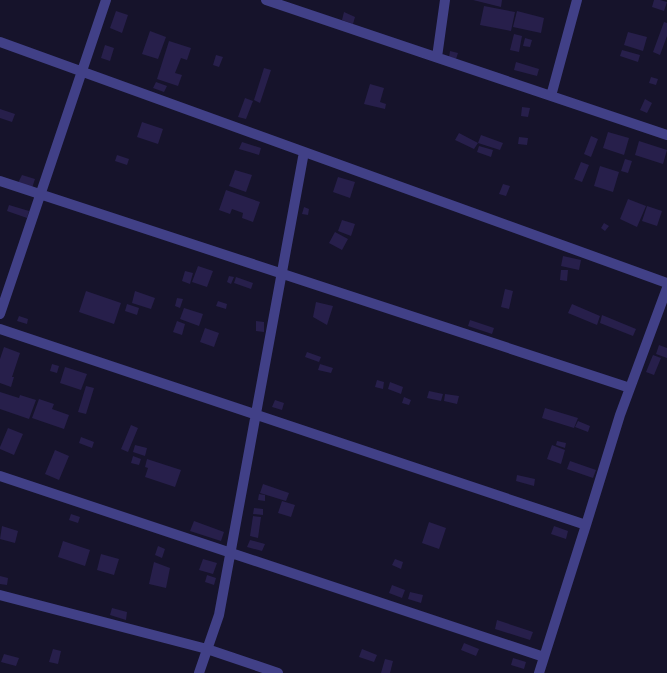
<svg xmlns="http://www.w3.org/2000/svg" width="667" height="673" viewBox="0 0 667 673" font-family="Overpass,sans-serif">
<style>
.building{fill:#271f4b}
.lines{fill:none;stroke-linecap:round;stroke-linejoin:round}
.street{stroke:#414087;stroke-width:10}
</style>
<rect width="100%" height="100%" fill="#16132b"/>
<path class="building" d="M473 0H502L501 7Z
M654 0H660L667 2 664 11 652 7Z
M484 6 515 12 511 31 480 25Z
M116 11 128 15 122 33 110 28Z
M517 11 544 18 541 33 513 27Z
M344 12 355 17 353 24 342 20Z
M664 22 667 23V36L660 55 653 52Z
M150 31 166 37 158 59 142 54Z
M628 32 647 37 643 51 624 45Z
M514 34 522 36 519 52 510 50Z
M525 38 532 40 530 47 523 46Z
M169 41 191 48 187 60 181 58 175 73 182 75 178 86 157 79Z
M105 45 114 48 110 61 101 58Z
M622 50 640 55 638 62 620 56Z
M450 51 458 53 456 59 449 57Z
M216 55 223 57 219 67 213 65Z
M516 62 539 69 537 76 514 70Z
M264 68 271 70 260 103 254 100Z
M651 77 658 79 656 85 649 83Z
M156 82 167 86 164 92 153 88Z
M370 84 384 88 380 102 386 104 385 109 364 104Z
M245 98 253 101 246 119 238 117Z
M645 99 652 103 647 113 640 110Z
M522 107 530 108 528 117 521 116Z
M0 109 15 114 12 122 0 118Z
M142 122 163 129 158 144 137 137Z
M608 132 629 138 624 155 603 148Z
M459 133 478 143 474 149 455 140Z
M481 135 503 143 500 150 478 143Z
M591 136 598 139 591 157 584 154Z
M519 137 528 138 527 145 518 144Z
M639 141 667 150 663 164 635 155Z
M242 142 261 148 259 155 239 149Z
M479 146 493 150 491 157 477 152Z
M117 155 129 159 127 165 115 161Z
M625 159 632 161 628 173 621 171Z
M581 162 589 165 582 182 574 179Z
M600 166 619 172 613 192 594 186Z
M235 170 252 175 246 192 229 186Z
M22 175 35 179 32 188 18 183Z
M338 177 355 182 350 198 333 192Z
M503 184 510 186 506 196 499 194Z
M226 190 260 202 253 222 242 218 243 213 232 209 230 214 219 210Z
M628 199 646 206 637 227 620 219Z
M9 205 29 211 27 218 7 211Z
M647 206 662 211 657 226 642 221Z
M304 207 309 209 308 215 302 214Z
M342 220 355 224 351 236 338 231Z
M604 223 609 226 605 231 601 228Z
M335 232 348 239 342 250 329 243Z
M563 256 581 260 579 270 561 266Z
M198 266 213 271 207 287 192 282Z
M561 270H568L567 281 560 280Z
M185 271 193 273 190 284 182 281Z
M229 276 234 277 231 284 227 282Z
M236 277 253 283 251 289 234 283Z
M505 289 513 291 509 309 501 307Z
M86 291 121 303 114 324 79 312Z
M135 291 155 298 151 309 132 303Z
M177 298 183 299 180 308 175 306Z
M218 301 227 304 226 309 216 306Z
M316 302 333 306 327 325 313 317Z
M127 304 139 308 137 315 125 311Z
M572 304 600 316 597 325 568 313Z
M184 308 203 314 199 326 180 319Z
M602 315 636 329 633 336 600 323Z
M19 316 28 319 27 324 17 321Z
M470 320 494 328 492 334 468 326Z
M177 321 185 324 182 335 173 332Z
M256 321 264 322V332L256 331Z
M205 328 219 333 214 347 200 342Z
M659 345 667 348V358L656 354Z
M4 347 20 353 12 377H14L11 387 0 383V359Z
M307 352 321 357 319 362 305 357Z
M653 355 661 358 654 375 646 372Z
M52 364 59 366 57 373 50 371Z
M320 364 333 368 331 373 318 370Z
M65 367 87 374 81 390 60 383Z
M377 380 384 382 383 389 375 387Z
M390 382 403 387 401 394 388 389Z
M86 386 94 388 86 414 78 412Z
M429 391 443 394 441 401 427 398Z
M0 392 19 398 20 395 36 400 29 419 0 409Z
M445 394 459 396 457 404 444 401Z
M404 397 411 400 409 405 402 403Z
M39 399 54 404 52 409 69 415 64 429 32 418Z
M275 400 284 403 282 410 272 407Z
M545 408 578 418 574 428 542 418Z
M578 421 590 426 588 432 575 427Z
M131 425 138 428 128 452 121 449Z
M8 428 23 434 14 455 0 449V447Z
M81 437 94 442 92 448 79 443Z
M557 441 566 443 565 448 556 445Z
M135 445 147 448 145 456 133 452Z
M552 445 565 450 561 464 547 459Z
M55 450 69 456 59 480 45 474Z
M133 456 141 459 139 465 131 463Z
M147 459 181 470 175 487 145 477 148 468 145 467Z
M570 461 596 470 593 478 567 469Z
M517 475 535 479 534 486 516 481Z
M263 484 289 493 286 501 260 493Z
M259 494 265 495V501L258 500Z
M282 501 295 505 291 517 278 513Z
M254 508 263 509V515L253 514Z
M71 514 80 517 78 523 69 520Z
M253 516 261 517 258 538 250 536Z
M194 521 224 532 221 541 190 531Z
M429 522 446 528 439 549 422 543Z
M2 526 18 531 15 543 0 539Z
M554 526 568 531 566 539 551 534Z
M250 540 265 544 262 551 247 547Z
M63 541 90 550 85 566 58 557Z
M158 546 165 549 162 558 155 555Z
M101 554 119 559 114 575 97 570Z
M203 559 217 563 213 574 199 570Z
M395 559 403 562 401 569 392 565Z
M154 562 170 568 166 588 149 584Z
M207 575 216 578 214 585 205 582Z
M0 576 8 578 7 585 0 584Z
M392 585 405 590 402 598 389 593Z
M410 592 423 595 421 603 408 599Z
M112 608 127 612 126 620 110 615Z
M497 620 533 632 530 640 495 629Z
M464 643 479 649 476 656 461 650Z
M53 649 61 651 58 664 49 662Z
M362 649 377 655 374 662 359 657Z
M4 654 19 658 16 666 1 662Z
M513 658 526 662 524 669 511 665Z
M385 659 393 661 390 673H381Z"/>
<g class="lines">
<path class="street" d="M266 0 667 135
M0 42 667 283
M437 57 445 0
M551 96 577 0
M0 181 630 388
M0 314 106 0
M0 329 586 525
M0 476 544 657
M0 595 207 649 278 673
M199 673 219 615 304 152
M539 673 586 525 620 415 667 288"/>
</g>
</svg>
